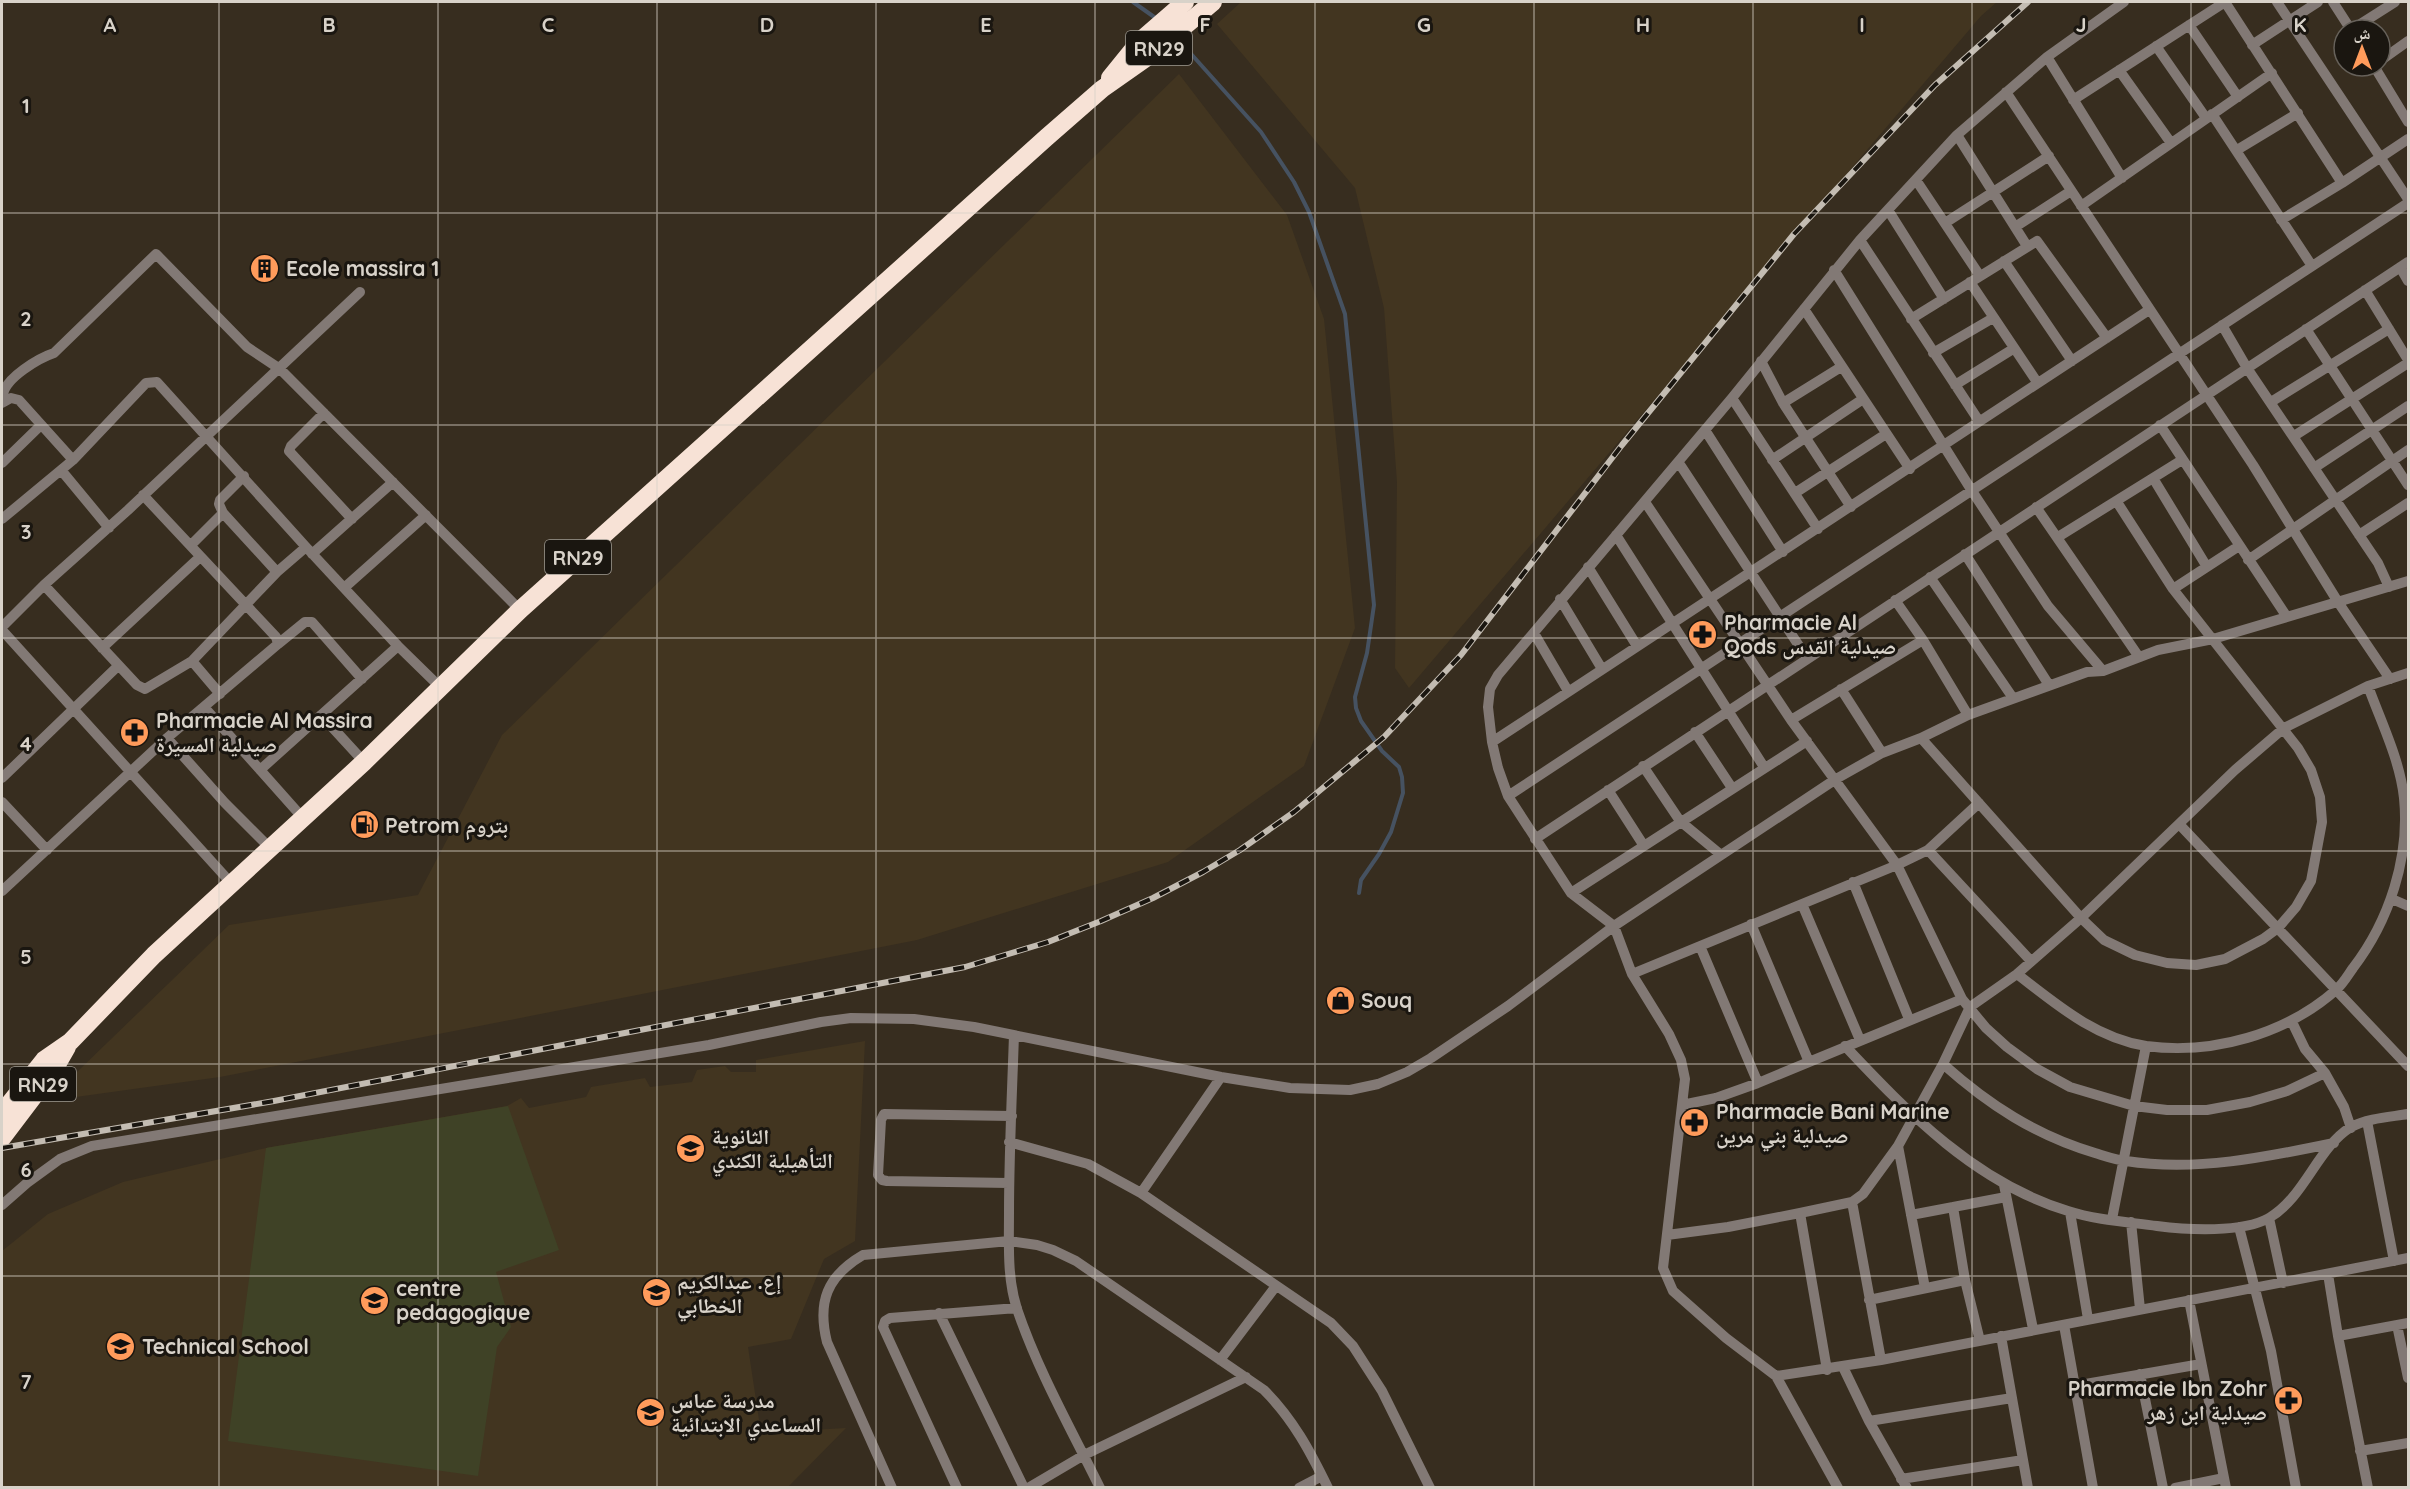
<svg xmlns="http://www.w3.org/2000/svg" width="2410" height="1489" viewBox="0 0 2410 1489" font-family="Quicksand,'Noto Naskh Arabic',sans-serif">
<style>
.built{fill:#423520}
.green{fill:#3f4226}
.lines{fill:none;stroke-linecap:round;stroke-linejoin:round}
.stream{stroke:#465261;stroke-width:4}
.street{stroke:#827975;stroke-width:10}
.highway{stroke:#f7e2d6;stroke-width:18}
.rail-casing{stroke:#c3bcb2;stroke-width:6}
.rail{stroke:#1a1610;stroke-width:4;stroke-dasharray:11;stroke-linecap:butt}
.grid{fill:none;stroke:#d8d2c9;stroke-width:1.5;stroke-opacity:0.55}
.labels{text-anchor:middle;dominant-baseline:central;stroke-width:6;stroke-linejoin:round;paint-order:stroke}
.shield{fill:#1a1610;stroke:#9f9a92;stroke-width:1.5}
.shield-label{font-size:20px;font-weight:bold;fill:#d8d2c9}
.poi-label{font-size:21px;font-weight:bold;fill:#d8d2c9;stroke:#1a1610;text-anchor:start}
.grid-label{font-size:20px;text-anchor:middle;font-weight:bold;fill:#d8d2c9;stroke:#1a1610;stroke-width:6;stroke-linejoin:round;paint-order:stroke}
</style>
<rect width="100%" height="100%" fill="#372d1f"/>
<path class="built" d="M1241 2H1997L1981 16 1409 688 1395 668 1397 482 1384 308 1355 188 1217 24Z
M1179 74 1287 215 1324 319 1355 628 1304 766 1168 862 917 940 220 1077 47 1101 229 925 418 895 502 735Z
M865 1041 855 1241 824 1259 791 1339 748 1347 761 1433 846 1428 788 1487 2 1488V1251L48 1214 123 1182 266 1148 507 1106 521 1098 529 1108 586 1097 591 1087 645 1078 650 1087 692 1082 697 1070 725 1066 731 1072H756V1060Z"/>
<path class="green" d="M508 1106 559 1250 496 1272 511 1327 497 1347 478 1476 228 1441 266 1148Z"/>
<g class="lines">
<path class="stream" d="M1133 2 1157 19
M1184 46 1261 132 1294 182 1309 212 1345 314 1374 605 1367 653 1355 697 1356 708 1361 721 1382 751 1399 767 1402 777 1403 793 1391 832 1379 854 1361 880 1359 893"/>
<path class="street" d="M2225 2 2342 183
M2277 2 2408 199
M2333 2 2351 30
M2189 25 2238 97
M2351 30 2395 2
M2252 45 2318 2
M2156 46 2206 118
M2047 57 2122 178
M2380 61 2408 41
M2374 66 2408 122
M2119 70 2171 143
M2006 92 2253 465 2338 602 2390 679
M2073 100 2225 2
M2212 114 2312 266
M1957 135 2027 246
M2237 150 2298 113
M1916 180 1980 276
M2081 206 2272 73
M1888 210 1944 299
M2281 220 2342 183 2408 139
M1945 223 2049 156
M2015 227 2071 191
M1860 240 1979 421
M2004 261 2072 361
M2400 267 2408 281
M1834 270 1972 491 2048 606 2103 671
M1970 282 2037 382
M2365 290 2408 360
M1804 309 1910 469
M1911 319 2037 241 2107 338
M2222 325 2247 368 2378 563 2389 587
M2306 329 2408 485
M1933 353 1993 318
M1761 361 1783 403 1851 507
M1955 385 2013 349
M1732 398 1818 529
M6 400 3 395C5 378 39 358 54 353L156 254 247 347 280 369 520 610
M2271 402 2389 329
M2 403 11 398 19 400 73 460
M1783 403 1841 367
M324 413 291 446 289 451 352 519
M2160 425 2287 617
M1705 430 1783 552
M2294 436 2408 363
M1772 460 1863 399
M2 463 41 425
M1679 463 1807 658
M2314 468 2408 406
M61 470 109 528
M244 476 220 500 219 504 223 513 277 572
M2153 478 2207 567
M1795 493 1886 434
M1645 502 1791 720 1897 865 1962 999 1986 1028 2007 1047 2037 1069 2070 1087 2134 1106 2167 1110H2207L2250 1102 2287 1091 2325 1073
M2036 507 2139 657
M2 519 73 460 146 383 157 382 306 547 398 646 441 688
M1616 535 1764 767
M2359 535 2408 503
M2058 537 2182 460
M191 545 223 513
M312 554 393 482
M1965 554 2049 685
M2248 560 2408 450
M1588 567 1637 646
M1930 577 2013 698
M44 585 137 685 145 689 192 661 277 572 306 547
M344 588 426 515
M2173 589 2239 546
M1560 599 1602 669
M1895 600 1923 640 1968 715
M2 627 44 585 128 510 360 292
M2 630 231 883
M1534 633 1568 691
M278 644 305 622H312L362 679
M102 648 200 557
M192 661 220 694
M1841 689 1882 753
M205 708 302 817
M321 715 364 762
M1791 720 1923 640
M1695 732 1732 788
M167 738 225 803 269 847
M1921 738 2081 918 2104 940 2135 955 2167 963 2196 965 2225 959 2263 939 2278 928 2296 907 2311 881 2322 822 2320 797 2311 770 2298 748 2173 589 2117 502
M1492 742 2149 310
M1643 766 1680 821 1720 854
M260 770 398 646
M2 778 118 666
M1608 790 1644 846
M1508 796 2408 203
M2 802 47 850
M2179 824 2408 1066
M1535 839 2408 262
M1928 850 2031 961
M1853 882 1909 1019
M2 891 167 738 278 644 276 637 143 495
M1571 893 1807 741
M2392 899 2408 906
M1802 904 1860 1040
M1751 924 1809 1062
M1700 946 1758 1083
M1632 974 1897 865 1928 850 1979 803
M2017 974C2056 1004 2095 1038 2146 1046 2213 1055 2286 1034 2336 990 2343 984 2348 975 2353 968 2389 921 2410 858 2404 798 2400 760 2381 722 2368 686
M2292 1022 2305 1049 2325 1073 2344 1107 2351 1128
M1014 1035C1012 1094 1009 1154 1009 1213 1009 1245 1007 1278 1017 1309 1038 1371 1071 1429 1100 1488
M1845 1046C1909 1114 1976 1183 2068 1211 2096 1220 2128 1222 2157 1226 2188 1230 2242 1233 2269 1218 2305 1197 2317 1148 2351 1127 2368 1118 2390 1117 2408 1114
M1943 1064C1989 1105 2035 1135 2095 1153 2105 1156 2116 1160 2126 1161 2195 1172 2267 1157 2334 1143
M1682 1105 1716 1098 1758 1083 1962 999
M2367 1121 2394 1261
M1009 1142 1088 1164 1141 1193 1331 1323 1353 1346 1382 1391 1430 1488
M1898 1146 1925 1288
M1009 1183 887 1181 882 1180 878 1175 881 1120 884 1114 1012 1116
M2004 1185 2033 1329
M1141 1193 1221 1077
M1852 1202 1881 1360
M2 1205 27 1183 60 1159 92 1146 709 1045 821 1022 851 1018 914 1019 974 1027 1221 1077 1290 1088 1350 1090 1378 1084 1407 1072 1431 1058 1508 1006 1614 926 1836 779 1882 753 1921 738 1968 715 2087 672 2103 671 2158 650 2213 639 2408 581
M1953 1207 1965 1280 1980 1341
M2070 1212 2088 1319
M1800 1213 1827 1370
M1911 1215 2006 1197
M2269 1218 2283 1283
M2112 1219 2146 1046
M2131 1222 2140 1309
M2239 1227 2271 1351 2296 1488
M1667 1235 1728 1227 1800 1213 1852 1202 1863 1194 1898 1146 1943 1064 1970 1007 2017 974 2081 918 2235 770 2284 728 2368 686 2408 673
M2328 1274 2338 1336 2368 1488
M1869 1300 1965 1280
M2189 1300 2226 1488
M939 1313 1024 1488
M2064 1325 2093 1488
M2397 1325 2408 1378
M2001 1336 2028 1488
M2338 1336 2408 1323
M1220 1360 1276 1286
M1843 1367 1869 1421 1907 1488
M2140 1374 2163 1488
M1776 1376 1881 1360 2408 1258
M2074 1386 2201 1364
M1869 1421 2012 1398
M2360 1451 2408 1443
M1901 1479 2023 1460
M892 1488 827 1342C817 1302 827 1276 863 1255L1009 1241 1037 1245 1053 1250 1076 1261 1264 1390C1293 1419 1310 1451 1328 1488
M957 1488 883 1327 885 1321 890 1318 1017 1308
M1028 1488 1084 1455 1246 1377
M1299 1488 1322 1476
M1838 1488 1776 1376 1726 1338 1673 1291 1663 1268 1685 1079 1681 1060 1669 1034 1632 974 1614 926 1571 893 1508 796 1498 768 1492 742 1488 707 1490 689 1498 675 1732 398 1860 240 1957 135 2047 57 2124 2
M2175 1488 2224 1478"/>
<path class="highway" d="M1110 78 1140 41 1185 2
M2 1113 44 1060 70 1042 154 955 364 762 520 610 1047 137 1102 89 1149 56 1213 2
M2 1138 55 1068 67 1047"/>
<defs>
<path id="rail" d="M2 1148 274 1101 965 967 1048 942 1101 921 1153 898 1203 872 1240 850 1294 812 1384 737 1461 655 1622 445 1794 234 1935 85 2028 2"/>
</defs>
<use href="#rail" class="rail-casing"/>
<use href="#rail" class="rail"/>
</g>
<path class="grid" d="M219 2V1488M438 2V1488M657 2V1488M876 2V1488M1095 2V1488M1315 2V1488M1534 2V1488M1753 2V1488M1972 2V1488M2191 2V1488M2 213H2408M2 425H2408M2 638H2408M2 851H2408M2 1064H2408M2 1276H2408"/>
<defs>
<symbol id="building-disc" viewBox="-11 -11 22 22"><circle r="9.5" fill="#ff9b5b" stroke="#1a1610"/><path d="M-4-6H4V6H1V3H-1V6H-4ZM-2.5-4.3h1.7v1.8h-1.7ZM.8-4.3h1.7v1.8H.8ZM-2.5-1h1.7V.8h-1.7ZM.8-1h1.7V.8H.8Z" fill="#111"/></symbol>
<symbol id="pharmacy-disc" viewBox="-11 -11 22 22"><circle r="9.5" fill="#ff9b5b" stroke="#1a1610"/><path d="M-2-6h4v4h4v4h-4v4h-4v-4h-4v-4h4Z" fill="#111"/></symbol>
<symbol id="fuel-disc" viewBox="-11 -11 22 22"><circle r="9.5" fill="#ff9b5b" stroke="#1a1610"/><path d="M-5.5-6h7V0h2V4h1.3V-2.5L3-4.5l.8-.8L6-3V5H2.5V1h-1V6h-7ZM-4.2-4.7v3.2H.2V-4.7Z" fill="#111"/></symbol>
<symbol id="shop-disc" viewBox="-11 -11 22 22"><circle r="9.5" fill="#ff9b5b" stroke="#1a1610"/><path d="M-5-2.5h2.3a2.7 3.5 0 0 1 5.4 0H5L5.5 6h-11ZM-1.5-2.5h3a1.5 2.3 0 0 0-3 0Z" fill="#111"/></symbol>
<symbol id="school-disc" viewBox="-11 -11 22 22"><circle r="9.5" fill="#ff9b5b" stroke="#1a1610"/><path d="M0-5L7-2L0 1L-7-2ZM-4 1L0 2.5L4 1V4Q0 6-4 4Z" fill="#111"/></symbol>
<symbol id="university-disc" viewBox="-11 -11 22 22"><circle r="9.5" fill="#ff9b5b" stroke="#1a1610"/><path d="M0-5L7-2L0 1L-7-2ZM-4 1L0 2.5L4 1V4Q0 6-4 4Z" fill="#111"/></symbol>
</defs>
<g fill-rule="evenodd">
<use href="#building-disc" x="248" y="252" width="33" height="33"/>
<use href="#pharmacy-disc" x="1686" y="618" width="33" height="33"/>
<use href="#pharmacy-disc" x="118" y="716" width="33" height="33"/>
<use href="#fuel-disc" x="348" y="808" width="33" height="33"/>
<use href="#shop-disc" x="1324" y="984" width="33" height="33"/>
<use href="#pharmacy-disc" x="1678" y="1106" width="33" height="33"/>
<use href="#school-disc" x="674" y="1132" width="33" height="33"/>
<use href="#school-disc" x="640" y="1276" width="33" height="33"/>
<use href="#university-disc" x="358" y="1284" width="33" height="33"/>
<use href="#university-disc" x="104" y="1330" width="33" height="33"/>
<use href="#pharmacy-disc" x="2272" y="1384" width="33" height="33"/>
<use href="#school-disc" x="634" y="1396" width="33" height="33"/>
</g>
<g class="labels">
<g class="shield">
<rect x="1126" y="31" width="66" height="34" rx="4.5"/>
<rect x="545" y="540" width="66" height="34" rx="4.5"/>
<rect x="10" y="1067" width="66" height="34" rx="4.5"/>
</g>
<g class="shield-label">
<text x="1159" y="48">RN29</text>
<text x="578" y="557">RN29</text>
<text x="43" y="1084">RN29</text>
</g>
<g class="poi-label">
<text x="286" y="268">Ecole massira 1</text>
<text x="1724" y="622">Pharmacie Al<tspan x="1724" dy="24">Qods صيدلية القدس</tspan></text>
<text x="156" y="720">Pharmacie Al Massira<tspan x="156" dy="24">صيدلية المسيرة</tspan></text>
<text x="385" y="825">Petrom بتروم</text>
<text x="1361" y="1000">Souq</text>
<text x="1716" y="1111">Pharmacie Bani Marine<tspan x="1716" dy="24">صيدلية بني مرين</tspan></text>
<text x="712" y="1136">الثانوية<tspan x="712" dy="24">التأهيلية الكندي</tspan></text>
<text x="677" y="1281">إع. عبدالكريم<tspan x="677" dy="24">الخطابي</tspan></text>
<text x="396" y="1288">centre<tspan x="396" dy="24">pedagogique</tspan></text>
<text x="142" y="1346">Technical School</text>
<text x="2267" y="1388" text-anchor="end">Pharmacie Ibn Zohr<tspan x="2267" dy="24">صيدلية ابن زهر</tspan></text>
<text x="671" y="1400">مدرسة عباس<tspan x="671" dy="24">المساعدي الابتدائية</tspan></text>
</g>
</g>
<g class="grid-label">
<text x="110" y="32">A</text>
<text x="329" y="32">B</text>
<text x="548" y="32">C</text>
<text x="767" y="32">D</text>
<text x="986" y="32">E</text>
<text x="1205" y="32">F</text>
<text x="1424" y="32">G</text>
<text x="1643" y="32">H</text>
<text x="1862" y="32">I</text>
<text x="2081" y="32">J</text>
<text x="2300" y="32">K</text>
<text x="26" y="113">1</text>
<text x="26" y="326">2</text>
<text x="26" y="539">3</text>
<text x="26" y="751">4</text>
<text x="26" y="964">5</text>
<text x="26" y="1177">6</text>
<text x="26" y="1389">7</text>
</g>
<rect width="2410" height="1489" fill="none" stroke="#d8d2c9" stroke-width="6"/>
<g transform="translate(2362 48)"><circle r="28" fill="#1a1610" stroke="#66615a" stroke-width="1.5"/>
<path d="M0-4.5L10 22L0 15L-10 22Z" fill="#ff9b5b"/>
<text y="-9" font-size="16" font-weight="bold" text-anchor="middle" fill="#d8d2c9">ش</text>
</g>
</svg>
